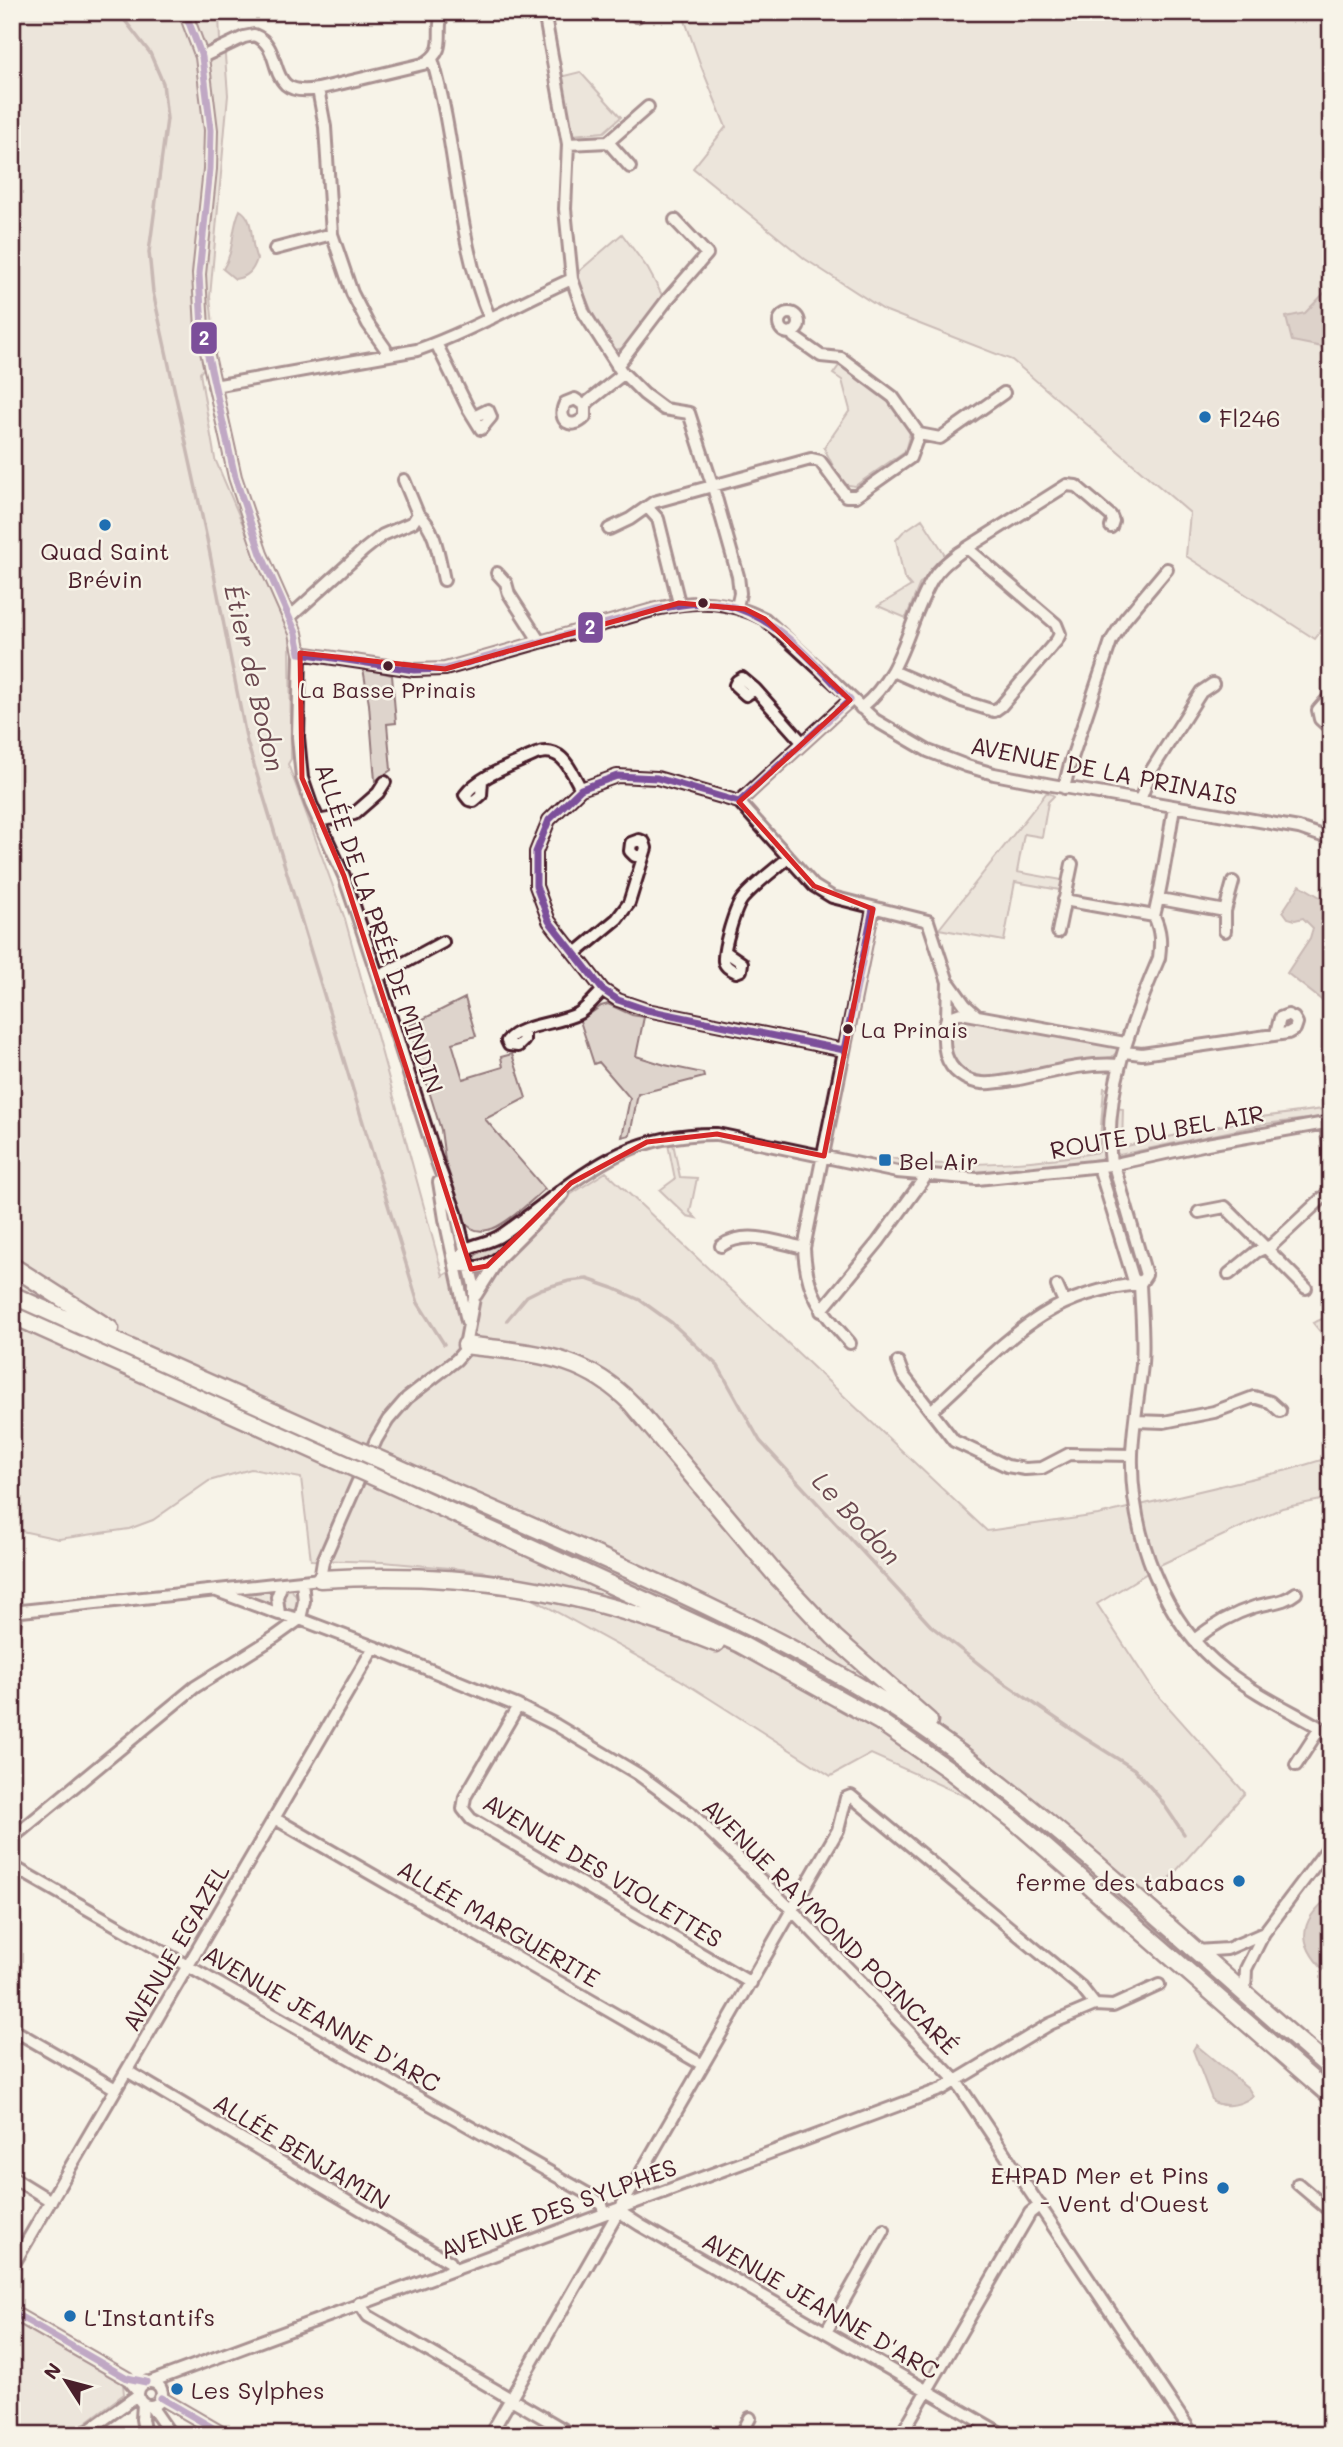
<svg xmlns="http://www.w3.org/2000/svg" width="1343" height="2447" viewBox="0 0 1343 2447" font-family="Mali,sans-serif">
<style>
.green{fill:#ded4cc;stroke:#947a7c;stroke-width:2}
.water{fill:#bcaaa7;stroke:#8e7275;stroke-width:2}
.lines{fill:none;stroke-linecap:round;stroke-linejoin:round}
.stream{stroke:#8e7275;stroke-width:3.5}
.minor-casing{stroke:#4a1f2b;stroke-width:16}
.highway-casing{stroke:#4a1f2b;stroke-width:21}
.minor{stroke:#f7f3e8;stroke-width:10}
.highway{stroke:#f7f3e8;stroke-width:16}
.highway-bridge-casing{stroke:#4a1f2b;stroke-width:21;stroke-linecap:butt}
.highway-bridge{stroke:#f7f3e8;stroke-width:16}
.bus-1-casing{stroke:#f7f3e8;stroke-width:12}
.bus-1{stroke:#7c4f9a;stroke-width:7}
.marked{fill:none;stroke:#d62828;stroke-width:5;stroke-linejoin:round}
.poi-dot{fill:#1f6fb2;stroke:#f7f3e8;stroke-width:2.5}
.bus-dot{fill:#4a1f2b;stroke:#f7f3e8;stroke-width:2.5}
.labels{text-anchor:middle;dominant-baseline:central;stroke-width:5;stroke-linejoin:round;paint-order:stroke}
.bus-label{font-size:22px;fill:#4a1f2b;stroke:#f7f3e8}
.poi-label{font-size:24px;fill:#4a1f2b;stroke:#f7f3e8;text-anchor:start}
.street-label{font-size:24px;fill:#4a1f2b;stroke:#f7f3e8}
.water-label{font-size:26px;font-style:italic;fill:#6c4950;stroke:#f7f3e8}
.line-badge{stroke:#f7f3e8;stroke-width:2.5}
.badge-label{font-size:19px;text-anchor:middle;font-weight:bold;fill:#fff}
</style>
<rect width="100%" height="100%" fill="#f7f3e8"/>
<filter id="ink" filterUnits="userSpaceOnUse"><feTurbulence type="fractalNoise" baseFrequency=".0143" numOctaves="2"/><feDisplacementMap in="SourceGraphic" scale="14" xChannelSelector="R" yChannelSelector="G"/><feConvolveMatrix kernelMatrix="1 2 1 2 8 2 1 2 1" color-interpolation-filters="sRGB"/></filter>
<g filter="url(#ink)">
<path class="green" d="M12 12H219L220 42 225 56 228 95 210 297 216 353 200 373 215 459 290 635 291 759 288 764 345 919 443 1276 606 1172 987 1531 1098 1515 1288 1470 1331 1457V1498L1282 1508 1162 1564 1097 1604 1154 1691 1245 1793 1124 1930 987 1806 871 1754 831 1776 679 1679 482 1571 383 1562 311 1560 301 1478 251 1469 209 1481 153 1520 129 1529 59 1539 12 1529Z
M682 12H1331V617L1315 639 1186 556 1190 513 1012 360 884 310 805 259 693 168 726 127 701 66Z
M580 72 621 117 604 132 572 135 560 77Z
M622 234 648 269 663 297 624 348 614 350C597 326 586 301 577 273Z
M841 363 890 398 911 429 905 451 855 486 842 484 824 448 850 410 842 380 833 374Z
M922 519 944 553V557C935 564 928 579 920 583L906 618 878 606 911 586 904 578 896 540 903 532Z
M363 668 392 675 396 723 387 724 391 770 375 781 369 704Z
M1047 792 1054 796 1048 802 1042 837 1024 834 1017 872 1062 880 1060 890 1015 882 1004 941 939 929Z
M465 998 476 1036 452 1043 463 1079 503 1067 501 1057 512 1054 526 1098 485 1119 545 1189C526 1204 484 1251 464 1221L445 1160 441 1130 409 1026Z
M608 1004 632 1015 644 1017 636 1056 665 1065 703 1073 704 1077 638 1094 630 1135 622 1137 630 1098 599 1062 594 1064 580 1021 601 1006Z
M957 1017 1021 1027 1024 1031 1046 1035 1050 1032 1117 1047 1118 1051 1112 1057 1044 1070 1039 1067 1017 1072 1014 1076 980 1080 960 1071 948 1050 950 1022Z
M1104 1088 1110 1089 1108 1157C1054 1169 984 1174 929 1171 914 1170 894 1163 877 1159L878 1155C892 1158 906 1162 921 1163 973 1166 1047 1162 1099 1152Z
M1116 1108 1123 1109 1122 1147 1261 1117 1331 1108V1116L1265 1124 1119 1155 1114 1149Z
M673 1143 680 1177 697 1178 690 1212 696 1218 687 1216 660 1190 675 1179 668 1144Z
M1331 1315V1345L1313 1323Z
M284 1589H291L298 1599 296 1609 291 1613C282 1609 278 1598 284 1589Z
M272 1590 273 1606 238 1593Z
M18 2324 123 2384 124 2394 69 2435H12V2329Z"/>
<path class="water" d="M240 210C256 219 249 244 257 259 253 271 248 277 235 279L223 269C235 251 231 228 240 210Z
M1331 286V352H1327L1322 347 1292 341 1286 317 1305 313Z
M1300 885 1320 897 1323 900 1322 910 1331 915V992L1324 1002 1287 973 1310 938 1313 928 1303 918 1295 920 1288 918 1283 911Z
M1331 1896V1977C1299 1948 1294 1924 1331 1896Z
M1196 2045 1248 2088 1253 2096C1241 2105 1227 2108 1213 2102L1193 2050Z"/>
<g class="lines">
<path class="stream" d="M116 12 123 18 150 53 163 83 167 119 149 252 153 292 207 539 247 742 418 1303 444 1344
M507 1320 527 1296 541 1289 569 1281 587 1279 613 1288 640 1300 672 1323 718 1366 760 1441 931 1626 994 1676 1083 1737 1134 1769 1159 1797 1184 1834"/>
<defs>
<path id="minor" d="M544 12 568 144 565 209 572 279 584 313 621 371 644 394 664 409 689 413 713 487 738 576 740 593 737 607
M631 12 637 16
M202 57 244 37 254 35C288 48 261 99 318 89L423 64C449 50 435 35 442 12
M432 59C458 145 455 236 490 319
M318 89 325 127 332 234 352 293 368 324 385 348 387 355
M608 142 630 167
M568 144 608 142 648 107
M275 249 332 234
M779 323a10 10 0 1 1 20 0a10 10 0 1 1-20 0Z
M792 332 794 337 821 356 841 358 893 397 919 434 940 438 1004 393
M436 343 468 408 481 429 491 417 488 410 474 417
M617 366 667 300 707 254 675 220
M214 386 417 350C471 331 520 302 572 279
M585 406 575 399 565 403C556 421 572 431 585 417V406L589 401 623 374
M648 508 658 519 679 603
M418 514C436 528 439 558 444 580
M609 529 630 519 654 502 811 459 820 461 846 496H856L910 458 919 434
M497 573 506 583 509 594 540 642
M290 617 364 550 383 535 413 522 418 514 404 480
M300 653 414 670 445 669 656 609C697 599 727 600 765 619L875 720 928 751 967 766 994 774 1052 785 1299 828 1331 839
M893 671 962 701 994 711 1001 706 1057 640 1060 634 1056 624 967 548
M755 689 746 695 735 685 737 681 742 678 755 689 803 743
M1331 695 1318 710 1320 719 1331 729
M861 708C905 672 906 625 932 580 939 568 949 561 959 553L1067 485 1076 486 1111 516 1113 521 1111 527
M482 781 481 795 474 801 469 800 465 795C480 775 513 765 536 754 562 745 570 769 581 789
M1064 788 1070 764 1111 641 1125 619 1167 569
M1140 800 1151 771 1201 692 1213 684
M739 802 850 700
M318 821 354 814 378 793 385 782
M1160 899 1225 911
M1064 900 1154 916
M1225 931V911L1233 882
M1058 932 1072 864
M726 952 742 963 741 970 736 972C731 969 725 967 724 961 723 949 735 907 743 898 756 883 773 871 788 858
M576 953 617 919 629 903 646 848 644 842 639 840 631 843 630 851 635 856H642
M378 977 443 942
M950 984 965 1005 975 1014
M524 1031V1040L518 1046 509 1045 507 1041C520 1024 560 1024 579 1013 588 1007 596 997 603 990
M844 1050 647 1010 618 1000 603 990 549 921 536 886V852L549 820 581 789 617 776 657 778 739 802 814 886 832 897 928 921 948 982 947 1018
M1124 1052 1142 1054 1288 1033 1295 1029 1297 1023 1294 1018 1288 1015 1280 1018 1276 1034
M1120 1065C1087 1062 1053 1072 1019 1079 1007 1081 994 1084 982 1083 966 1082 951 1071 946 1055 943 1044 943 1029 947 1018L961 1013 1125 1043
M1326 1122 1331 1167
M1111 1165C1103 1092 1131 1024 1159 958 1161 942 1161 931 1154 916 1163 881 1168 843 1174 807
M1114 1165 1146 1275 1140 1284C1141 1310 1144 1338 1142 1364 1139 1394 1133 1424 1132 1454 1130 1532 1162 1622 1226 1671 1258 1696 1296 1713 1331 1734
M1099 1167 1133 1278 1140 1284
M439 1182 445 1219 467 1321
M1199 1212 1225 1207 1306 1288
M721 1246C746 1229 777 1242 804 1248
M500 1257C484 1269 474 1269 455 1264 458 1259 463 1251 468 1248 480 1243 492 1242 503 1234 579 1181 616 1133 717 1134L897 1172 977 1179 1111 1165 1207 1144 1331 1122
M1229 1274 1256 1252 1272 1245 1331 1190
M1057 1286 1064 1302
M476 1295 500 1257 563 1194
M821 1311 878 1242 926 1176
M850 1343C821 1311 806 1293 804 1248L873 909
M898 1362 903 1375 954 1441 1007 1466 1025 1469 1042 1468 1069 1454 1132 1455
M931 1411C1000 1350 1040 1292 1140 1284
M1136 1421 1164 1422 1214 1412 1254 1397 1270 1402 1280 1411
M217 1591 279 1614 300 1619 374 1647 518 1706 556 1725 638 1774 691 1813 792 1910 956 2081 1193 2435
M12 1612 320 1579 323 1561 376 1440 388 1420 407 1398 456 1360 464 1351 474 1298V1285L456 1213 437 1162 378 977 344 876 311 804 302 778 298 737 300 653 296 633 261 554 235 477 202 329 199 274 210 169 211 130 202 57 185 12
M279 1614 277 1597 282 1584
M300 1619 304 1601 302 1582
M12 1636 17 1611
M1194 1640C1213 1625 1232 1614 1254 1607 1270 1602 1284 1603 1296 1593
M518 1706 465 1797 463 1809 471 1819 751 1983
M1296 1765 1320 1728
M274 1818 703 2065
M12 1838 195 1687 275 1637 300 1619
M12 1866 588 2194 602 2205 604 2212
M1197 1951 1227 1949 1264 1933
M1245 1993 1246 1969 1264 1933 1331 1844
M12 2029 116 2089
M127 2071 450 2262 453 2269
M12 2177 51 2201
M1298 2184 1331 2212
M621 2207 623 2214 640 2225 1004 2435
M12 2267 374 1647
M359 2303 368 2316 573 2435
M12 2312 127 2378 138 2391
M826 2332 884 2230
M150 2382 942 2089 1050 2024 1095 2005 1113 2006 1159 1985
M138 2394a12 12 0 1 1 24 0a12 12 0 1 1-24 0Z
M161 2398 225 2435
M143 2404 142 2419 145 2435
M151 2406 171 2435
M82 2435 138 2395
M490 2435 838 1830 846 1798 851 1796 1081 1987 1095 2005
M741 2435 750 2418
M901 2435 1030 2213 1040 2205"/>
<path id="highway" d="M12 1266 110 1329
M12 1295 338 1441
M12 1315 329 1457
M466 1345C533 1354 582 1353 632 1404L775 1574 834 1637 929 1721
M390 1464C556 1539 729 1606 885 1702 974 1758 1056 1828 1135 1897 1200 1954 1265 2012 1331 2069
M381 1480 740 1644 879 1721 948 1769 1015 1821 1331 2096
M320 1579C466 1570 580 1589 716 1643"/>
</defs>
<use href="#minor" class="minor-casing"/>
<use href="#highway" class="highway-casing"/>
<use href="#minor" class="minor"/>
<use href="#highway" class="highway"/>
<defs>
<path id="highway-bridge" d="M338 1441 390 1464
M329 1457 381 1480"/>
</defs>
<use href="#highway-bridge" class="highway-bridge-casing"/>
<use href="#highway-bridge" class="highway-bridge"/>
<defs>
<path id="bus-1" d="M185 12 202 57 211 130 210 169 199 274 202 329 235 477 261 554 296 633 300 653
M300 653 414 670 445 669 656 609C677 606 699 601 721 604 776 614 813 662 850 700
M739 802 657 778 617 776 581 789 549 820 536 852V886L549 921 603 990 618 1000 647 1010 844 1050
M739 802 850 700
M844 1050 873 909
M12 2312 127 2378 146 2382
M161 2398 225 2435"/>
</defs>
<use href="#bus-1" class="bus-1-casing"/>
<use href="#bus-1" class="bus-1"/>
</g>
</g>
<path d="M0 0H1343V2447H0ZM679 603 745 609 765 619 850 700 739 802 814 886 873 909 824 1156 717 1134 647 1142 571 1183 487 1266 471 1269 344 876 302 778 300 653 445 669Z" fill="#f7f3e8" fill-opacity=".55" fill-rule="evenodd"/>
<path class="marked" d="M679 603 745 609 765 619 850 700 739 802 814 886 873 909 824 1156 717 1134 647 1142 571 1183 487 1266 471 1269 344 876 302 778 300 653 445 669Z"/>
<g class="poi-dot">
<circle cx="1205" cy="417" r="7"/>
<circle cx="105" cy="525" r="7"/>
<rect x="878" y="1153" width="14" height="14" rx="3.5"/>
<circle cx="1239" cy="1881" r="7"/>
<circle cx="1223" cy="2188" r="7"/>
<circle cx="70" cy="2316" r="7"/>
<circle cx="177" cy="2389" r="7"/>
</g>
<g class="bus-dot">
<circle cx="703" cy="603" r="6"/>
<circle cx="388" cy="666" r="6"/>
<circle cx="848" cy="1029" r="6"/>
</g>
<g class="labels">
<g class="bus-label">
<text x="388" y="689">La Basse Prinais</text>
<text x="861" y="1029" text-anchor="start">La Prinais</text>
</g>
<g class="poi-label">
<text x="1219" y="417">Fl246</text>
<text x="105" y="550" text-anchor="middle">Quad Saint<tspan x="105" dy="28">Brévin</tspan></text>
<text x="899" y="1160">Bel Air</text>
<text x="1225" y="1881" text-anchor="end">ferme des tabacs</text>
<text x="1209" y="2174" text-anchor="end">EHPAD Mer et Pins<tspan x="1209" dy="28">- Vent d'Ouest</tspan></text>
<text x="84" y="2316">L'Instantifs</text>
<text x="191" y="2389">Les Sylphes</text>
</g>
<g class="street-label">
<text transform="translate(1104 770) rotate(11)">AVENUE DE LA PRINAIS</text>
<text transform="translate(380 928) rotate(71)">ALLÉE DE LA PRÉE DE MINDIN</text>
<text transform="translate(1157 1131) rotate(-10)">ROUTE DU BEL AIR</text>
<text transform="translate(603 1870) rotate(31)">AVENUE DES VIOLETTES</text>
<text transform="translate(499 1923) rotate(30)">ALLÉE MARGUERITE</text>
<text transform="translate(831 1926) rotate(45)">AVENUE RAYMOND POINCARÉ</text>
<text transform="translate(175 1947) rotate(-60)">AVENUE EGAZEL</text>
<text transform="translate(322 2018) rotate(30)">AVENUE JEANNE D'ARC</text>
<text transform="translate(302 2151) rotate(31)">ALLÉE BENJAMIN</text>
<text transform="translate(558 2208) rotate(-20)">AVENUE DES SYLPHES</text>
<text transform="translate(821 2305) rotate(30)">AVENUE JEANNE D'ARC</text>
</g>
<g class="water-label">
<text transform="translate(255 678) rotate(77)">Étier de Bodon</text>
<text transform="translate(857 1518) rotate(47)">Le Bodon</text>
</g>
</g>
<g class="line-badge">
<rect x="190" y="321" width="28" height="34" rx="7" fill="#7c4f9a"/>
<rect x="577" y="611" width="27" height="33" rx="7" fill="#7c4f9a"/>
</g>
<g class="badge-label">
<text x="204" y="345">2</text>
<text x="590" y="634">2</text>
</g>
<rect width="1343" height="2447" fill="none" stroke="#f7f3e8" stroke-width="42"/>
<rect x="21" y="21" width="1301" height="2405" fill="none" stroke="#4a1f2b" stroke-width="2.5" filter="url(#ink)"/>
<g transform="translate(66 2381) rotate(306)" stroke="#f7f3e8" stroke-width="5" paint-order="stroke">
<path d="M0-5L12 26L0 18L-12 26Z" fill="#4a1f2b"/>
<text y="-10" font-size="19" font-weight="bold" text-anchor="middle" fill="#4a1f2b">N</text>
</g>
</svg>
